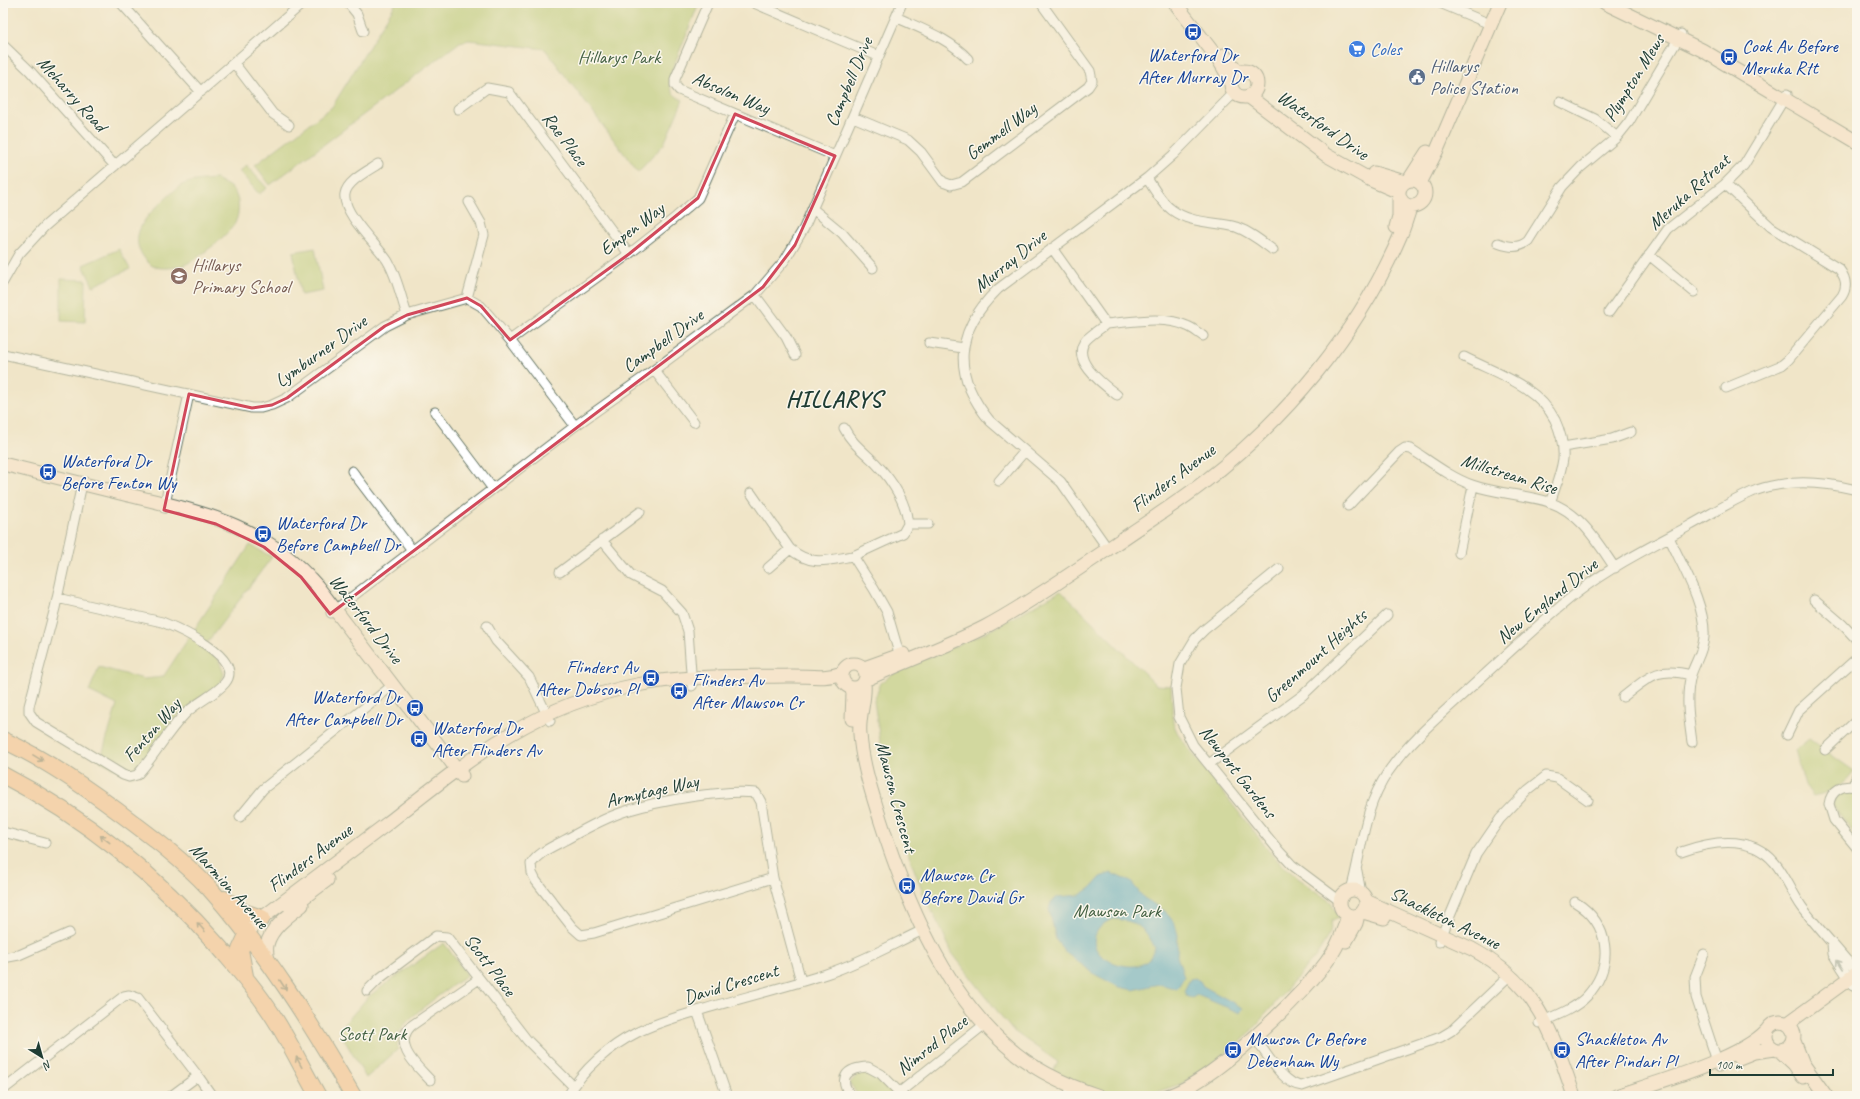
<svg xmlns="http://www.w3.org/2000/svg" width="1860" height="1099" viewBox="0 0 1860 1099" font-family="Caveat,sans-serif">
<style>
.green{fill:#aec76d;stroke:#668250}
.water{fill:#4ca7ca;stroke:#36727f;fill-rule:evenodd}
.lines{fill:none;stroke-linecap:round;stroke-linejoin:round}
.street-casing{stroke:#687868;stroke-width:11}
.secondary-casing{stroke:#687868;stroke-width:15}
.highway-casing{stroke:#687868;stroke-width:18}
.street{stroke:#fff;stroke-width:9}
.secondary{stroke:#fce5d0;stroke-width:13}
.highway{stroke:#f8bd89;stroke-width:16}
.oneway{stroke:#81775a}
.oneway2{stroke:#8f9e9a}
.marked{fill:none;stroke:#d1495b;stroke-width:3;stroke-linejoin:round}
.labels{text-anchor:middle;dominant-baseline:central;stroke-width:3;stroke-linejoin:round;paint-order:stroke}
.transit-label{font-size:19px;fill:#164399;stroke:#fbf7ec;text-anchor:start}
.shop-label{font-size:19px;fill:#366cbe;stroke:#fbf7ec;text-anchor:start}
.park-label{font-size:19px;fill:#436042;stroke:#fbf7ec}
.service-label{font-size:19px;fill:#4e5e75;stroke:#fbf7ec;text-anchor:start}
.street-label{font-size:19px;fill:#1f3d34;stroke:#fbf7ec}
.education-label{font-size:19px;fill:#785e54;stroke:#fbf7ec;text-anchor:start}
.district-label{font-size:23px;font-weight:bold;letter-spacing:1px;fill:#1f3d34;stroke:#fbf7ec}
</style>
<rect width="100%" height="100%" fill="#fbf7ec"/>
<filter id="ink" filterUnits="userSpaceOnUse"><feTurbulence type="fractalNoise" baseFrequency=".025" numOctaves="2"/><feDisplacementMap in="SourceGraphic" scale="8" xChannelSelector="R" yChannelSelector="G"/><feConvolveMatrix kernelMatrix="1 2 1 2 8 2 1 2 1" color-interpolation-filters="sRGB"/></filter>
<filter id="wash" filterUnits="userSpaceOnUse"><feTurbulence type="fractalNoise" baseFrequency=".012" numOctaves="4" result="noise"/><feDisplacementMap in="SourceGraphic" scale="16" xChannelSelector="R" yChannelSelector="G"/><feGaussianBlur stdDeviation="0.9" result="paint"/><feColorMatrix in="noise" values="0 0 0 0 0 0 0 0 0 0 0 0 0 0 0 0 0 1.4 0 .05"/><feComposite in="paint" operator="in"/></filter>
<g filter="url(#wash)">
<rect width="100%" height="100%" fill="#f0e5c8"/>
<path class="green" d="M396 3H699L670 75C669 88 671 95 683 100L664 144 638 172 545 49 469 40 460 42 270 185 255 165 332 107Z
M246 165 267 188 259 194 239 171Z
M216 179C221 182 228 185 232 189 240 197 240 213 235 223 230 234 195 261 184 265 176 268 158 270 151 265 125 242 141 220 162 202 168 197 174 190 180 186 191 180 204 180 216 179Z
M315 248 323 291 301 295 293 252Z
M119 249 130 269 93 286 83 265Z
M61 279 86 280 85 322 61 321Z
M250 545 272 557 203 648 218 658 224 674 218 689 179 714 133 777 100 761 117 705 89 691 99 667 144 679 163 677Z
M1061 591 1156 685 1171 686 1173 723 1179 736 1273 856 1294 876 1331 902 1339 918 1332 920 1330 933 1316 956 1244 1039 1202 1071 1181 1084 1147 1095H1118L1081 1085 1053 1072 1058 1062 1012 1030 952 953 942 931 924 896 898 826 884 767 874 701 881 683 897 671 985 633Z
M1809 739 1854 771C1846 786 1829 793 1813 796L1805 785 1795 750Z
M1843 790 1857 791V839L1833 806 1834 798Z
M444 943 467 975C450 988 410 1014 400 1031 397 1037 397 1042 398 1049L366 1078 339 1030 369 996Z
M865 1072 879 1079 896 1096H858L850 1083 858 1074Z"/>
<path class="water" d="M1111 873 1131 882 1144 898 1165 911 1175 924 1178 935 1177 956 1184 977 1177 989 1159 984 1133 990 1119 987 1096 975 1066 953 1056 940 1049 909 1051 902 1058 897 1080 895 1091 888 1101 877ZM1113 919C1135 920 1146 928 1155 948 1153 952 1151 956 1149 959 1138 973 1107 964 1098 952 1088 938 1100 923 1113 919Z
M1195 978 1200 981 1203 986 1243 1008 1240 1013 1197 995 1192 998 1186 995 1184 991 1190 979Z"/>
</g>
<g filter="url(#ink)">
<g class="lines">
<defs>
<path id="street" d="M121 3 201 92
M348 3 357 14 363 31
M708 3 675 79V85L679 90 835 156
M754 3 878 56
M1440 3 1490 24
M896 17C921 29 949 38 968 59
M3 45 30 71 115 166
M234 63 273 114 289 125
M1560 102 1595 119 1617 137
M458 109 487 88 509 92 629 254
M853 117 908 140 921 152 943 182 951 185 962 182 1088 87 1092 81 1090 71 1041 3
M378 164C368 171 347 181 345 194 342 213 377 245 387 260 397 276 401 297 407 315
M1147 178C1154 189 1161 202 1172 210 1191 224 1214 221 1236 227 1250 232 1261 241 1273 250
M1725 184 1771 227 1839 269C1846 278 1848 286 1842 296L1788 360 1782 365 1726 388
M813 209 842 233 873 268
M1498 243C1509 247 1518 249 1528 241L1562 187 1581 167 1617 137 1629 122 1681 34
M1052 248 1106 324C1130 322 1165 315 1187 326 1193 328 1198 333 1203 336
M1649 255 1694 292
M3 282 19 254 45 226 303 3
M755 295 786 337 795 355
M467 298 484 235 481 223 469 202
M1609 312 1668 229 1725 184 1744 165 1787 94
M1106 324C1100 329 1092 334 1086 340 1069 360 1104 385 1117 395
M510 340 629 254 676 217 698 198 735 114
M929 343 963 348
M3 354 252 408H261L272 405 287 398 385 326 407 315 467 298 481 306 488 314 510 340 575 426
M1464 357C1497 374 1537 385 1555 420 1561 433 1564 445 1563 459 1561 474 1555 488 1550 503
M654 370 694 422
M435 412 493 489
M844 428C850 440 858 447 868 456 886 472 906 498 908 524L903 533 853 556
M1563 447 1612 439 1631 432
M352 471 412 550
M999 481 1025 451
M751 493 790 549C812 567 827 560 853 556L874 589 887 612 901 660
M1348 506 1399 452 1405 448 1411 449C1431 462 1450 477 1472 485 1497 494 1524 494 1549 502 1581 513 1597 542 1615 568
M164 508 189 394
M908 524H928
M1669 537C1682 566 1706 605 1704 637 1703 652 1695 662 1691 675 1685 697 1689 720 1692 742
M602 540 631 575 662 591 682 613 688 631 692 686
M1108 549 1061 482 990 421C951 374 955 331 998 289L1147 178 1173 155 1234 93
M1459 553 1473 486
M768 568 790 549
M1279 569 1204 630 1195 639 1180 664 1176 688 1179 717 1193 745 1279 851 1292 865 1340 901
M560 572 640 512
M57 598 162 622C177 628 246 658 225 683 214 696 196 702 184 715 166 733 154 757 137 775L129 777 123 775 36 722 29 712V706L55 608 82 484
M1814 600 1843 625 1857 640
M331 613 575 426 654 370 755 295 785 260 804 228 902 3
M487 626 496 641 529 677 550 721
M1623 697C1649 677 1657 666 1691 675
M1787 735 1799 710 1857 658
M1825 750 1857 720
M1209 764 1303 695 1387 615
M1853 786 1857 775
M1857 788C1844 783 1831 790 1829 804L1834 820 1857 848
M240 817 263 789 393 685
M3 832 45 843
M1681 852C1712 841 1751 834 1775 863 1786 876 1792 893 1802 907 1819 930 1839 950 1857 973
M1357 871 1361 893
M773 878 594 933 581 935 572 927 536 881 532 873 531 864C539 852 552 847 565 840 585 829 604 818 626 811 658 801 724 789 756 793L761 802 773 878 801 981
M1351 890C1363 848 1362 811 1388 772 1410 740 1443 713 1471 687 1507 655 1541 621 1578 592 1612 566 1652 546 1689 526 1711 514 1734 499 1757 490 1789 479 1825 482 1857 490
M1439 942 1476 854 1500 819 1528 790 1546 776 1557 778 1588 800
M1832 944 1833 954 1853 985
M1704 954 1695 977 1696 997 1719 1067
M3 958 19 955 69 933
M367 991 380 978 436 936 447 937 527 1040 573 1086
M697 1011 727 1096
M1539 1023C1555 1016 1575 1009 1587 996 1615 965 1610 923 1575 902
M1254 1037C1266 1052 1283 1085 1302 1086L1441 1037 1451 1031 1510 975
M198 1076 212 1096
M430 1080C417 1066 392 1045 411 1026L479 979
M3 1090 124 996 129 995 138 998 198 1076 171 1096
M900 1092 985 1024
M568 1096C582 1070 610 1046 636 1033 657 1022 681 1016 704 1009 745 997 786 987 826 974 860 963 891 945 923 930
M851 1096C837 1077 847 1068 868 1067L881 1074 903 1096
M1068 1096 1072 1086"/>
<path id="secondary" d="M1175 3 1219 60 1231 81
M1605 3 1702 50 1857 142
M1224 55 1239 73
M1231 84a13 13 0 1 1 26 0a13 13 0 1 1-26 0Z
M1248 96 1326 155 1371 180 1399 192
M1374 173 1405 182
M1399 193a13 13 0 1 1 26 0a13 13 0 1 1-26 0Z
M1409 180 1427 152
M1420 183 1437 150 1500 3
M1396 227 1399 216V198
M3 464C43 474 84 484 124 494 200 512 263 523 317 586L462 776
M842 676a12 12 0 1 1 24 0a12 12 0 1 1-24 0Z
M864 668 903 654
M865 680C905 661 946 647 985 627 1028 604 1067 576 1108 549 1139 527 1172 507 1203 483 1286 419 1359 332 1401 234 1405 225 1407 216 1411 206
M864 683C866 700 858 716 860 734 862 764 872 793 881 822 905 898 945 993 1007 1046 1033 1070 1066 1085 1099 1096
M851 688 853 693 852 719
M1340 903a13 13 0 1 1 26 0a13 13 0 1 1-26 0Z
M1366 901 1472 949C1537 984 1552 1031 1574 1096
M291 907 327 880
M1363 912 1384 918
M247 935 253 926 262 918C304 886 346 855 388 823 468 760 534 705 637 685 686 675 737 677 787 676 806 675 824 680 842 673
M1346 941 1356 923 1358 915
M268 961C267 956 266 950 267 945 270 929 289 915 302 905
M1766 1036a14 14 0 1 1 28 0a14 14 0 1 1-28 0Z
M1787 1024 1857 973
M1794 1041 1803 1064 1826 1096
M1779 1050 1794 1064 1803 1077
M1739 1058 1754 1052 1775 1049
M1167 1096C1211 1084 1307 993 1332 954 1340 942 1344 929 1348 915
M1616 1096C1655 1083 1741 1059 1767 1030"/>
<path id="highway" d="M3 740C43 758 81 784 116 810 148 834 181 858 209 888 265 950 311 1023 353 1096
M3 775C86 818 158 877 220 948 236 967 253 986 267 1007 287 1035 301 1067 318 1096
M224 899 244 912 262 918
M245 976 240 950 247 935"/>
</defs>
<use href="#street" class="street-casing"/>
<use href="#secondary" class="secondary-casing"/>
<use href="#highway" class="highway-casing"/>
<use href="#street" class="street"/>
<use href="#secondary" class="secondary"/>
<use href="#highway" class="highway"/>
</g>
<defs><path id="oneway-shaft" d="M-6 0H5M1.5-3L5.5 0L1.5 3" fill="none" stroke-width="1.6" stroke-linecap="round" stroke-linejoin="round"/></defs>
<g class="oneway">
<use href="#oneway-shaft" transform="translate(38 758) rotate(31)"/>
<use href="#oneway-shaft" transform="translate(105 839) rotate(-143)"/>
<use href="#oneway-shaft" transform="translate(201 927) rotate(-132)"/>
<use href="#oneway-shaft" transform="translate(283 985) rotate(57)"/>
<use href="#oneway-shaft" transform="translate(299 1062) rotate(-118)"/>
</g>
<use class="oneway2" href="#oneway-shaft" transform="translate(1840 965) rotate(-123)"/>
</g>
<path d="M0 0H1860V1099H0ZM735 114 835 156 795 245 763 287 330 614 301 577 264 547 216 524 164 510 189 394 252 408 272 405 287 398 385 326 407 315 467 298 481 306 510 340 629 254 698 198Z" fill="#f0e5c8" fill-opacity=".55" fill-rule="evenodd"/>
<path class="marked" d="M735 114 835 156 795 245 763 287 330 614 301 577 264 547 216 524 164 510 189 394 252 408 272 405 287 398 385 326 407 315 467 298 481 306 510 340 629 254 698 198Z"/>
<defs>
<symbol id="bus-disc" viewBox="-11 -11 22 22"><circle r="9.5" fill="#1a4fb4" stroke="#fbf7ec"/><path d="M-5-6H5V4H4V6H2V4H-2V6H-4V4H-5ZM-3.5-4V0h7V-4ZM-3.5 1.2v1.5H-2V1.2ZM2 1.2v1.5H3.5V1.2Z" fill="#fff"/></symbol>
<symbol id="supermarket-disc" viewBox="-11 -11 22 22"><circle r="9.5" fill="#3f7fe0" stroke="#fbf7ec"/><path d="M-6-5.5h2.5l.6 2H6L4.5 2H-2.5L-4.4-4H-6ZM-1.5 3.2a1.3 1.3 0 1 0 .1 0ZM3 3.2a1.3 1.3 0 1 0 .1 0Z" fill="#fff"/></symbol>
<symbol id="civic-disc" viewBox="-11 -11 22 22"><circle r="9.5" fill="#5c6f8a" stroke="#fbf7ec"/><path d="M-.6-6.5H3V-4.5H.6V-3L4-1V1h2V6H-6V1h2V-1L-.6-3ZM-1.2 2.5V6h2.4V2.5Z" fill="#fff"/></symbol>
<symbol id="school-disc" viewBox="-11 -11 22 22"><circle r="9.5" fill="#8d6e63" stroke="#fbf7ec"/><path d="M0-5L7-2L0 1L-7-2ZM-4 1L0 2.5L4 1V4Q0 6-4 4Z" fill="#fff"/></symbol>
</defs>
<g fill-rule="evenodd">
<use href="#bus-disc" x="1183" y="22" width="20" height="20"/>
<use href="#supermarket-disc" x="1347" y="39" width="20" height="20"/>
<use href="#bus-disc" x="1719" y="47" width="20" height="20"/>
<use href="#civic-disc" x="1407" y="67" width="20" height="20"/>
<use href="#school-disc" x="169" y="266" width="20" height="20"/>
<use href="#bus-disc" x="38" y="462" width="20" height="20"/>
<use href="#bus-disc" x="253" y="524" width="20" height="20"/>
<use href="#bus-disc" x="641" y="668" width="20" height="20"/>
<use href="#bus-disc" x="669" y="681" width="20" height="20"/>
<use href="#bus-disc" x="405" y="698" width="20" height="20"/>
<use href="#bus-disc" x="409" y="729" width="20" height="20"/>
<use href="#bus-disc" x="897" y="876" width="20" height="20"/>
<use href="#bus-disc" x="1223" y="1040" width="20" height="20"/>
<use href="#bus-disc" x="1552" y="1040" width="20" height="20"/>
</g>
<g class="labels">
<g class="transit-label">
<text x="1742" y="46">Cook Av Before<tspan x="1742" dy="22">Meruka Rtt</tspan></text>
<text x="1193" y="55" text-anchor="middle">Waterford Dr<tspan x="1193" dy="22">After Murray Dr</tspan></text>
<text x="61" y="461">Waterford Dr<tspan x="61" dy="22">Before Fenton Wy</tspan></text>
<text x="276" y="523">Waterford Dr<tspan x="276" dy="22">Before Campbell Dr</tspan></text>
<text x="638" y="667" text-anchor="end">Flinders Av<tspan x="638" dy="22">After Dobson Pl</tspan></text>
<text x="692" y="680">Flinders Av<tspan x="692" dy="22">After Mawson Cr</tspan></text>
<text x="402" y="697" text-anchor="end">Waterford Dr<tspan x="402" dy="22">After Campbell Dr</tspan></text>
<text x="432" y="728">Waterford Dr<tspan x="432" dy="22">After Flinders Av</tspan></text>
<text x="920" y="875">Mawson Cr<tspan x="920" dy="22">Before David Gr</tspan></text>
<text x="1246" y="1039">Mawson Cr Before<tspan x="1246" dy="22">Debenham Wy</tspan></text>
<text x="1575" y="1039">Shackleton Av<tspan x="1575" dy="22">After Pindari Pl</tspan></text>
</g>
<g class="shop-label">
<text x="1370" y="49">Coles</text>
</g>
<g class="park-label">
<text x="619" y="57">Hillarys Park</text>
<text x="1117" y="911">Mawson Park</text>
<text x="372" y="1034">Scott Park</text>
</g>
<g class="service-label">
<text x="1430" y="66">Hillarys<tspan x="1430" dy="22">Police Station</tspan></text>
</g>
<g class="street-label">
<text transform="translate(1634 78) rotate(-58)">Plympton Mews</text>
<text transform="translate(849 82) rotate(-67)">Campbell Drive</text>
<text transform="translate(731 93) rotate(23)">Absolon Way</text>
<text transform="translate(72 94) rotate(48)">Meharry Road</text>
<text transform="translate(1323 125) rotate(35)">Waterford Drive</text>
<text transform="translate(1001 131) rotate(-37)">Gemmell Way</text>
<text transform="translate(565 139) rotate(53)">Rae Place</text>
<text transform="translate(1689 192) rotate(-42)">Meruka Retreat</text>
<text transform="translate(632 229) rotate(-37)">Empen Way</text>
<text transform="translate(1010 261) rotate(-39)">Murray Drive</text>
<text transform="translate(663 341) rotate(-36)">Campbell Drive</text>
<text transform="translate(321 351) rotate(-36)">Lymburner Drive</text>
<text transform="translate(1509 474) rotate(17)">Millstream Rise</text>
<text transform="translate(1173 478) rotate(-37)">Flinders Avenue</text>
<text transform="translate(1547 601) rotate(-39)">New England Drive</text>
<text transform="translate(366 619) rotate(52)">Waterford Drive</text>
<text transform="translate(1316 656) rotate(-42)">Greenmount Heights</text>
<text transform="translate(152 730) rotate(-49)">Fenton Way</text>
<text transform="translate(1238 772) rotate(52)">Newport Gardens</text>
<text transform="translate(652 791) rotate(-13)">Armytage Way</text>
<text transform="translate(896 797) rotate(75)">Mawson Crescent</text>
<text transform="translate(310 858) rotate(-37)">Flinders Avenue</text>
<text transform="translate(229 886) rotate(48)">Marmion Avenue</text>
<text transform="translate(1445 918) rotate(26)">Shackleton Avenue</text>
<text transform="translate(490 965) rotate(53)">Scott Place</text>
<text transform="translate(731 984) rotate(-17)">David Crescent</text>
<text transform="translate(932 1045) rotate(-38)">Nimrod Place</text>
</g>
<g class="education-label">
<text x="192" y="265">Hillarys<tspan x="192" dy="22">Primary School</tspan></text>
</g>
<g class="district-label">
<text x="834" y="399">HILLARYS</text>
</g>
</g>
<rect width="1860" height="1099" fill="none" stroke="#fbf7ec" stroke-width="16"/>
<g transform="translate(42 1057) rotate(143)" stroke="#fbf7ec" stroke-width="3" paint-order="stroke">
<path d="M0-3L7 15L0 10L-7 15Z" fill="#1f3d34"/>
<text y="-6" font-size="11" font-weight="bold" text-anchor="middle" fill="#1f3d34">N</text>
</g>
<path d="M1710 1069v6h123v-6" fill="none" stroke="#1f3d34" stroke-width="2"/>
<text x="1716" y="1069" font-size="12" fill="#1f3d34" stroke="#fbf7ec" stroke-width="3" paint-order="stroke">100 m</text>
</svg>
